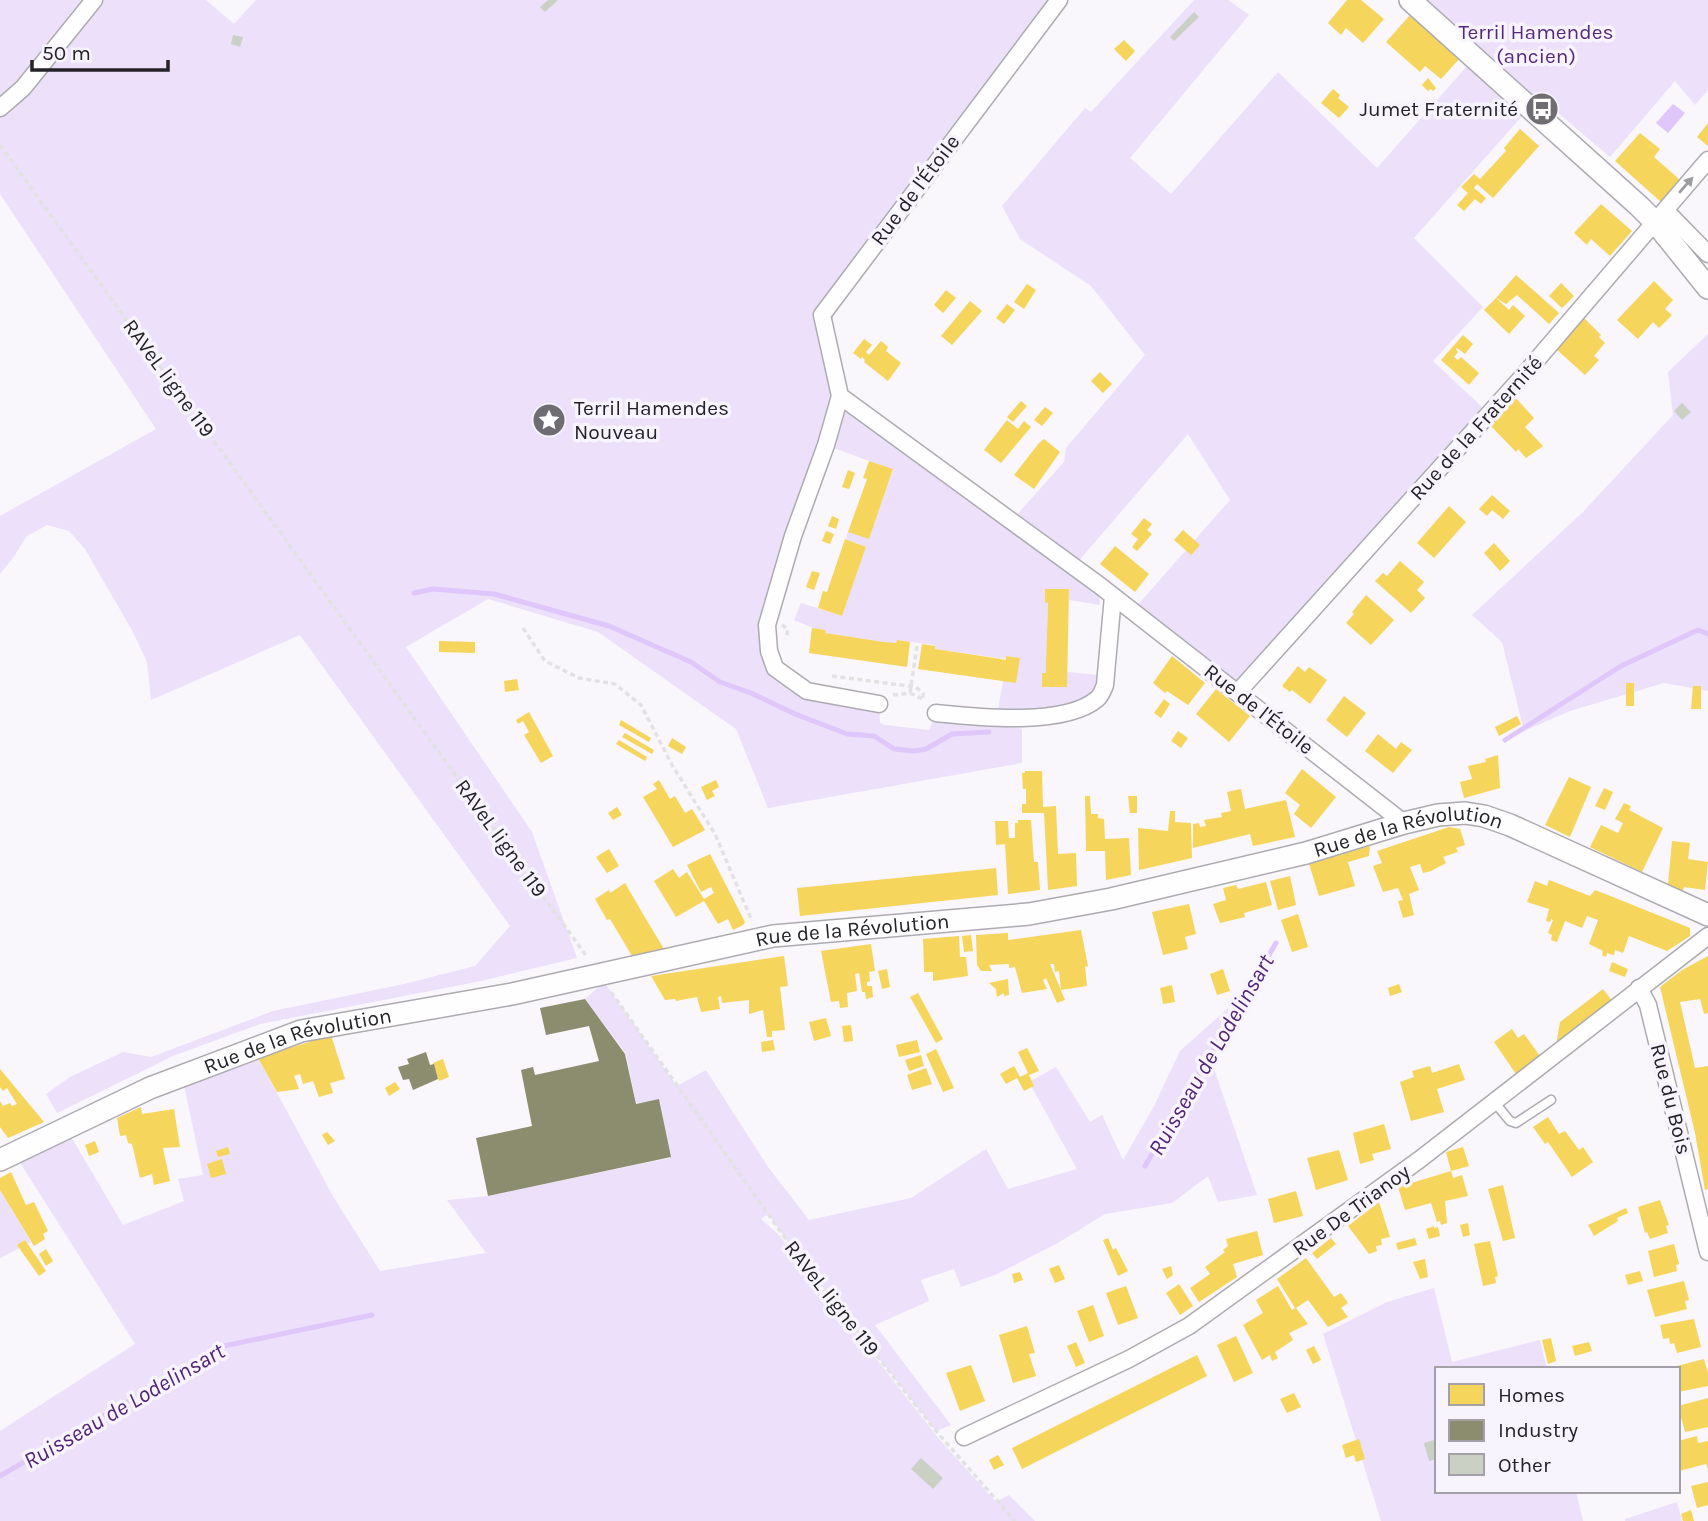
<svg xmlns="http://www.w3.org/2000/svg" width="1708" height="1521" viewBox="0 0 1708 1521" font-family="Karla,sans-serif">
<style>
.green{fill:#ece0fb}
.water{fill:#dfc7fb}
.homes{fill:#f6d55c}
.industry{fill:#8c8c6e}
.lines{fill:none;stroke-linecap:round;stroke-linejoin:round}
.stream{stroke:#dfc7fb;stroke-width:5}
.building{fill:#cbd0c5}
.service-casing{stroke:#adabb0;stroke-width:11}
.minor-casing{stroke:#adabb0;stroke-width:19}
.tertiary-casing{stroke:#adabb0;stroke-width:24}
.path{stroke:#e2e2e3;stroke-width:3.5;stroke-dasharray:5 3.5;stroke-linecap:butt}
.service{stroke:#fefeff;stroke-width:8}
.minor{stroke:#fefeff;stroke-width:16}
.tertiary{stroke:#fefeff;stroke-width:21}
.oneway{fill:#9c9b9e}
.labels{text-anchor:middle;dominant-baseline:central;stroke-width:7;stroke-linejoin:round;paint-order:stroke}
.park-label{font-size:21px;fill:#552a7c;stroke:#f8f4fe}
.poi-label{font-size:21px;fill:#242227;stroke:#f8f4fe;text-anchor:end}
.street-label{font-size:21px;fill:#242227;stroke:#f8f4fe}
.water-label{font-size:23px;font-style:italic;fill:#502477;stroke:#f8f4fe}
</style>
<rect width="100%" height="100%" fill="#f9f6fc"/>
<path class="green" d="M0 0H206L234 24 256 0H1069L834 309 828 369 840 396 1099 585 1100 605 1069 600V589H1045V602H1048L1046 673 1067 672 1101 675 1093 695 1043 711 998 710 1003 681 1016 683 1019 658 1007 656 1006 659 935 649V645L897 640 896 644 825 633V630L813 628 794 620 801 603 842 616 866 547 846 539 848 532 869 538 893 470 826 445 767 625 780 678 879 704 880 723 885 725 929 730 936 713 981 717 1022 729V763L768 808 736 729 598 632 488 599 406 647 532 832 577 958 481 981 260 1024 173 1056 57 1113 46 1094 70 1077 123 1052 151 1057 273 1011 404 984 475 966 510 926 300 635 151 700 147 662 133 632 85 549 69 531 47 525 27 536 13 558 0 574V516L156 429 0 194Z
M1194 0H1228L1249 15 1130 158 1171 194 1278 72 1377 168 1468 65 1523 115 1414 238 1483 307 1433 361 1484 409 1237 685 1136 607 1230 500 1188 434 1076 564 1014 518 1064 462 1066 448 1145 355 1091 286 1020 239 1002 206 1085 108 1091 112Z
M1418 0H1708V90L1695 105 1675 81 1610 157 1544 101 1532 99Z
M1708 334V691L1664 683 1570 711 1524 731 1502 642 1472 615 1583 512 1673 415 1668 372Z
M604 982 677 1086 706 1070 768 1167 809 1220 911 1198 986 1149 1008 1189 1077 1169 1029 1082 1056 1067 1090 1122 1102 1115 1123 1160 1154 1106 1180 1051 1228 1008 1232 1018 1210 1057 1257 1195 1218 1202 1208 1176 1172 1203 1105 1214 1056 1244 995 1275 961 1287 954 1269 921 1280 929 1301 875 1325 951 1425 936 1431 795 1252 768 1214 761 1219 778 1234 939 1439 996 1502 1009 1495 1035 1521H0V1431L135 1344 14 1153 66 1128 123 1225 184 1201 178 1179 203 1175 182 1076 258 1058 334 1198 380 1271 486 1253 447 1200 488 1196 670 1158 660 1100 636 1103 626 1054 585 999Z
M0 1190 31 1242 0 1258Z
M1434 1288 1452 1362 1540 1340 1547 1369H1437V1491H1576L1583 1521H1381L1323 1334 1387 1302Z
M1677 1502 1682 1521H1625V1519Z"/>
<path class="water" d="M1673 104 1685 113 1668 133 1656 123Z"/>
<path class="homes" d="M1347 0H1361L1384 19 1363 43 1346 28 1341 35 1328 23Z
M1411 14 1461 57 1441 79 1425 66 1420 72 1386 42Z
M1124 40 1135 51 1126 61 1114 49Z
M1428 78 1436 88 1433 91 1431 89 1428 91 1422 85Z
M1333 89 1340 95 1338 98 1349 107 1339 118 1321 103Z
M1708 123V146L1697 137Z
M1520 129 1539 146 1493 198 1477 184 1474 188 1486 198 1481 204 1475 199 1464 211 1457 205 1468 193 1461 187 1474 174 1480 179 1506 151 1504 148Z
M1640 133 1660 149 1654 157 1680 180 1661 202 1615 161Z
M1601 204 1632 231 1610 256 1591 239 1587 245 1574 233Z
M1516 275 1559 313 1549 324 1517 295 1506 304 1496 298Z
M1654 281 1673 300 1665 309 1672 315 1659 328 1653 322 1638 339 1617 320Z
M1561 283 1574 296 1562 308 1549 296Z
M1027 284 1036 290 1024 309 1014 302Z
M946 290 956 298 943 313 934 305Z
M1496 298 1509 310 1513 305 1525 316 1509 334 1484 310Z
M970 301 982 311 952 345 941 336Z
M1007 304 1015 310 1004 324 996 318Z
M1584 318 1601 335 1599 337 1605 343 1594 356 1599 360 1585 375 1556 349Z
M1463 335 1473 344 1465 354 1457 348 1456 349 1458 352 1454 357 1458 360 1461 357 1479 373 1469 385 1441 360Z
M864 339 872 345 866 352 869 355 881 341 888 347 886 351 901 363 888 381 864 362 865 360 862 357 861 359 853 353Z
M1100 372 1112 384 1103 393 1091 381Z
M1514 396 1534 418 1525 427 1543 446 1526 458 1518 449 1516 452 1488 423Z
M1021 401 1027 406 1013 422 1007 417Z
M1045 407 1053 413 1042 426 1034 420Z
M1007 420 1018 429 1024 421 1031 427 1001 463 984 450Z
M1044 439 1060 452 1034 489 1014 475 1039 443Z
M869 461 893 469 869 539 848 532 867 479 863 478Z
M848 470 855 473 849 489 842 487Z
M1492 495 1510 511 1503 519 1492 510 1487 516 1479 509Z
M1449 506 1466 522 1434 558 1417 543Z
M832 516 839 519 836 529 828 526Z
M1144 518 1152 524 1147 530 1152 534 1137 551 1132 547 1138 539 1131 534Z
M1183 530 1200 545 1191 555 1174 540Z
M826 531 834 534 830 544 822 541Z
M845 539 866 547 842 616 818 608 823 591 827 592Z
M1494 543 1510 561 1500 571 1484 553Z
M1115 546 1149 574 1135 592 1100 564Z
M1400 561 1424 582 1417 590 1425 598 1411 613 1375 581 1383 573 1387 576Z
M812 571 820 573 814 590 806 587Z
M1045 589H1069L1067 687H1042V673H1046V662L1048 603 1045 602Z
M1366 595 1394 620 1371 645 1346 623 1354 614 1352 612Z
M812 628 826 630 825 633 884 642 896 643 897 640 910 642 907 667 809 653Z
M439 641 475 642V653L439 652Z
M922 644 935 646V649L995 658 1006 660V656L1020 658 1016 683 918 669Z
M1172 656 1205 683 1188 705 1167 691 1165 693 1153 683Z
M1298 666 1305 672 1309 667 1327 680 1310 704 1292 690 1290 692 1282 686Z
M517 679 519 690 505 692 504 681Z
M1626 683H1634V706H1626Z
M1693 686H1701V709H1691Z
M1216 689 1250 716 1229 742 1196 714Z
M1344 696 1366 713 1347 737 1326 720Z
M1164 699 1170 704 1161 718 1154 713Z
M529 712 553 756 541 763 524 735 529 732 523 721 518 724 516 720Z
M1517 716 1521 724 1499 736 1495 727Z
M621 720 651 738 649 742 619 725Z
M1178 731 1188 738 1181 748 1171 741Z
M625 733 654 750 652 754 622 737Z
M1378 734 1396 749 1401 742 1412 750 1393 773 1365 751Z
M672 738 686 747 682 754 668 746Z
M619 740 647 757 645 761 616 744Z
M1498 755 1500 788 1464 798 1460 782 1472 779 1468 766 1486 762 1485 759Z
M1302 769 1336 797 1311 828 1294 814 1300 805 1285 793Z
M1025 771H1042L1043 807 1056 806 1058 854 1076 853 1077 886 1048 890 1044 813H1022V804H1026V789H1023L1022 773H1025Z
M1569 777 1591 787 1570 837 1545 825Z
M659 780 670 799 675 796 685 813 692 809 705 830 673 847 643 797 657 789 653 784Z
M716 780 719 787 712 791 715 796 707 800 701 787Z
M1604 788 1613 792 1605 810 1595 806Z
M1241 789 1245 809 1286 800 1295 837 1253 846 1250 834 1193 848V824L1199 823 1200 827 1206 826 1204 820 1222 817 1221 813 1231 811 1227 792Z
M1085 796H1090L1091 814H1098V818L1104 819 1105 839 1129 838 1131 875 1106 880 1105 851H1086Z
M1128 796H1137V813H1130Z
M1624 803 1631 806 1629 810 1663 828 1642 872 1590 847 1601 825 1618 833 1623 823 1615 819Z
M617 807 622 815 613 820 608 813Z
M1170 811H1175V822L1191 823 1192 858 1139 870 1138 828 1168 831Z
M1018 820H1031L1034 862H1038L1040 890 1008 894 1005 844 996 845 995 821H1008L1009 838H1015V823H1018Z
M1449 827 1460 829 1465 845 1456 848 1458 852 1443 857 1446 863 1431 871 1423 873 1420 864 1410 867 1419 890 1409 894 1414 915 1403 918 1398 901 1403 900 1398 888 1383 892 1373 866 1382 863 1377 851Z
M1672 841 1690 843 1688 859 1708 862 1705 890 1684 887 1683 891 1668 884Z
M1370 846 1369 856 1348 862 1355 886 1319 896 1309 864Z
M609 849 619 866 607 873 596 857Z
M710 854 745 922 743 925 733 930 728 919 718 924 704 901 676 917 654 881 673 869 679 878 687 872 704 899 714 893 711 887 701 892 687 865Z
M996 868 998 895 800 916 797 888Z
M1290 876 1296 905 1278 910 1270 881Z
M1549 880 1590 896 1595 890 1613 897 1690 928V936L1667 951 1629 936 1623 953 1615 950 1614 955 1607 953 1606 957 1602 955 1603 951 1589 944 1598 920 1587 916 1582 928 1565 921 1557 942 1551 940 1552 935 1548 933 1553 920 1551 919 1550 922 1546 921 1549 909 1527 902 1535 881 1547 886Z
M1266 882 1272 905 1244 913 1245 917 1220 923 1213 904 1226 900 1223 888 1236 885 1238 889Z
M625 883 643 914 664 949 632 956 610 919 607 920 595 899 609 890 610 893Z
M1189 904 1196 934 1185 937 1188 949 1163 955 1152 912Z
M1298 914 1308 947 1292 952 1281 920Z
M1081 930 1088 966 1085 967 1087 986 1061 990 1059 971 1055 972 1054 964H1050L1065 1000 1057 1003 1046 978 1043 980 1047 989 1022 993 1015 967 1009 968V964L989 965 992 971H981L977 965 976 935 1008 933V940Z
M971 935 973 951 964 952 962 936Z
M959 936 960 957H966L968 976 933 981V972H924L923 939Z
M871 944 875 971 869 972 870 981 867 982V986H872L873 997 866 999 865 992H862L859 973 855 974 857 991 847 993 848 1007 840 1008 839 1001 831 1002 821 951Z
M784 956 788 986 780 987 785 1030 772 1031V1037H767L763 1010 749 1014V1000L722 1003 721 996 718 997 720 1009 701 1012 697 997 676 1001 675 999 665 1000 651 976Z
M1708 956V1013L1704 1014 1700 999 1680 1002 1695 1068 1708 1066V1189L1705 1190 1695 1133 1660 987 1682 970Z
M1612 962 1628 969 1625 977 1609 971Z
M887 969 890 987 882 989 878 971Z
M1223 969 1230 991 1217 995 1210 974Z
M1008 979 1009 995 1004 996V993L997 997 996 989 989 983Z
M1399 984 1402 992 1390 996 1388 988Z
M1172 985 1175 1002 1163 1004 1160 988Z
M1603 989 1613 1002 1556 1045 1560 1022Z
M918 993 943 1039 936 1043 910 997Z
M826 1018 831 1036 814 1041 809 1022Z
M851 1025 853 1041 844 1042 842 1026Z
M1512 1029 1518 1038 1524 1034 1540 1056 1516 1074 1494 1042Z
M331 1035 345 1079 330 1083 333 1093 319 1097 313 1081 303 1084 300 1074 294 1076 299 1089 277 1092 258 1058Z
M773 1040 775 1050 762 1052 761 1042Z
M917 1040 920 1052 899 1057 896 1045Z
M1027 1048 1039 1071 1029 1075 1034 1086 1024 1091 1017 1078 1006 1084 1000 1074 1014 1066 1020 1077 1028 1073 1018 1052Z
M936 1049 954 1088 943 1092 926 1054Z
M921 1055 924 1066 909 1071 905 1060Z
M443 1059 449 1077 439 1081 433 1063Z
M1459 1064 1465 1080 1437 1089 1444 1112 1411 1121 1400 1082 1414 1077 1412 1071 1430 1066 1432 1073Z
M926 1068 932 1084 912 1090 907 1075Z
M0 1069 44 1122 8 1138 0 1127V1101L3 1106 10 1103 12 1106 17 1104 7 1088 3 1091 0 1087Z
M395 1082 400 1089 389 1096 385 1088Z
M141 1107 142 1114 174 1109 180 1147 163 1148 170 1181 154 1185 152 1174 140 1178 132 1144 128 1143 126 1135 120 1136 117 1118Z
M1548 1117 1559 1134 1565 1131 1579 1150 1583 1147 1593 1162 1572 1177 1548 1142 1545 1144 1533 1127Z
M1384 1124 1391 1149 1372 1154 1374 1160 1360 1164 1353 1133Z
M327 1132 335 1141 328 1145 322 1135Z
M95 1141 99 1152 89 1156 85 1145Z
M228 1147 230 1154 218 1157 216 1151Z
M1463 1147 1469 1166 1451 1171 1446 1152Z
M1339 1150 1348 1180 1316 1190 1307 1158Z
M222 1159 226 1174 211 1178 207 1164Z
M1451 1171 1453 1178 1462 1175 1468 1196 1445 1201 1447 1223 1441 1225 1440 1221 1437 1222 1431 1203 1405 1210 1398 1187Z
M11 1172 26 1205 34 1202 48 1231 43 1234 45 1239 34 1246 0 1190V1178Z
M1503 1185 1515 1238 1503 1241 1488 1189Z
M1296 1191 1303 1216 1274 1223 1268 1199Z
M1660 1200 1669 1225 1666 1226 1668 1233 1650 1239 1647 1232 1645 1233 1638 1207Z
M1379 1202 1390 1237 1381 1239 1382 1245 1376 1246 1377 1251 1369 1254 1348 1226Z
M1626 1208 1628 1213 1617 1218 1618 1221 1594 1236 1588 1225Z
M1468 1223 1470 1235 1463 1237 1460 1225Z
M1434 1226V1228L1438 1227 1440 1236 1429 1239 1426 1229Z
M1257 1231 1263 1255 1233 1264 1237 1277 1199 1302 1190 1288 1210 1274 1205 1267 1225 1252 1223 1250 1228 1246 1226 1239Z
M1108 1238 1113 1250 1116 1248 1128 1271 1118 1276 1103 1240Z
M1331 1238 1336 1244 1317 1259 1312 1253Z
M1415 1238 1417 1245 1398 1250 1396 1243Z
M25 1240 46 1271 39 1276 17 1245Z
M1490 1241 1498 1276 1495 1277 1496 1283 1483 1286 1474 1244Z
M1674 1244 1679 1264 1676 1265 1677 1271 1654 1277 1648 1251Z
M46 1249 53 1261 46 1266 39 1254Z
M1306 1258 1334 1297 1341 1293 1348 1303 1341 1308 1348 1317 1328 1327 1308 1300 1296 1308 1308 1324 1289 1333 1293 1340 1275 1352 1278 1358 1272 1361 1270 1355 1262 1360 1243 1325 1263 1313 1256 1300 1278 1286 1292 1310 1295 1308 1277 1279Z
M1425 1259 1428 1277 1420 1279 1413 1262Z
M1059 1265 1065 1279 1055 1283 1049 1269Z
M1171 1266 1173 1275 1167 1279 1162 1269Z
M1640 1271 1643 1281 1628 1285 1625 1275Z
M1020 1272 1023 1280 1014 1283 1012 1274Z
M1684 1281 1689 1300 1685 1301 1687 1309 1655 1317 1647 1290Z
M1179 1284 1193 1306 1180 1315 1166 1293Z
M1126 1286 1138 1318 1118 1325 1106 1293Z
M1093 1305 1104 1336 1089 1342 1077 1311Z
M1694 1319 1701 1347 1677 1353 1674 1343 1670 1344 1669 1338 1663 1339 1660 1325Z
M1027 1326 1035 1353 1029 1354 1036 1376 1013 1383 999 1335Z
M1236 1336 1253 1373 1234 1382 1217 1345Z
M1551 1338 1556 1361 1548 1364 1542 1340Z
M1076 1342 1085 1363 1076 1367 1067 1346Z
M1589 1342 1592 1351 1575 1356 1572 1346Z
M1314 1346 1321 1360 1313 1364 1306 1350Z
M1197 1355 1207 1376 1022 1469 1012 1448Z
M1704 1359 1708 1373V1386L1678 1392V1369L1669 1368Z
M971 1365 985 1401 960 1411 946 1373Z
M1294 1393 1301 1407 1287 1413 1280 1399Z
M1708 1398V1427L1685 1432 1678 1406Z
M1697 1436 1698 1443 1708 1441V1469L1706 1464 1679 1471 1678 1441Z
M1359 1439 1365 1459 1356 1462 1354 1455 1346 1458 1342 1445Z
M998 1455 1004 1465 994 1470 989 1460Z
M1708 1482V1505L1697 1508 1691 1486Z
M1691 1510 1694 1521H1683L1681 1514Z"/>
<path class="industry" d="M585 999 625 1054 636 1104 659 1099 671 1157 488 1196 476 1138 532 1126 521 1070 533 1067 535 1075 599 1061 589 1026 546 1035 540 1008Z
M426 1052 430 1065 434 1064 438 1079 413 1090 409 1079 403 1080 398 1067 409 1064 407 1059Z"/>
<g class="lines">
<path class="stream" d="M414 593 433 589 494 594 609 626 691 662 720 682 751 693 795 714 847 734 874 736 894 749 914 751 926 749 952 734 989 732
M1505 740 1621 666 1698 630 1708 634
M1145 1166 1276 943
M0 1476 224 1346 372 1315"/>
</g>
<path class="building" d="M548 0H558L545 12 540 7Z
M1194 12 1199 17 1174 41 1170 37Z
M233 35 243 37 240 47 231 44Z
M1682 403 1691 412 1682 420 1674 411Z
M1434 1440 1437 1459 1429 1461 1424 1443Z
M921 1458 943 1478 933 1489 911 1469Z"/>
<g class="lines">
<defs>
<path id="service" d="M1495 1103 1510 1121 1516 1123 1551 1100"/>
<path id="minor" d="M1059 0 822 315 840 396 1099 585 1404 823
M0 108 23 88 94 0
M1665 210 1708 254
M840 396 826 445 793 536 767 625 769 651 775 668 807 691 879 704
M1238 692 1523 376 1708 160
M936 713C976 717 1064 727 1097 699 1101 696 1103 690 1105 685L1113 596
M1639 988 1648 1005 1708 1252
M964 1437 1129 1359 1189 1326 1419 1160 1708 936"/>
<g id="tertiary">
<path d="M1410 0 1639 206 1655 222 1708 288"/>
<path id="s1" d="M0 1160 150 1088 301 1031 512 994 773 936 1029 914 1111 899 1306 853 1404 823 1438 815 1465 813 1484 816 1510 825 1708 915"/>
</g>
</defs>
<use href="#service" class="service-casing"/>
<use href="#minor" class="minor-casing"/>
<use href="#tertiary" class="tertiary-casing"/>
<path class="path" d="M0 145 587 957
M782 625 788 629 786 639
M523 628 545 661 579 678 615 684 641 705 672 765 715 834 752 921
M832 676 916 687 923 694V699
M910 693 917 646
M893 695 910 693 925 700
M611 992 795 1252 936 1431 1015 1521"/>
<use href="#service" class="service"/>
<use href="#minor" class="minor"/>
<use href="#tertiary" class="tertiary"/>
</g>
<defs><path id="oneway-solid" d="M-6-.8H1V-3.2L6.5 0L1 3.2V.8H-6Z" transform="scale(1.75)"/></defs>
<use class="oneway" href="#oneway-solid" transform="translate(1686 185) rotate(-49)"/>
<defs>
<symbol id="bus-disc" viewBox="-11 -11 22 22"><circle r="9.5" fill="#6f6c72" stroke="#f8f4fe"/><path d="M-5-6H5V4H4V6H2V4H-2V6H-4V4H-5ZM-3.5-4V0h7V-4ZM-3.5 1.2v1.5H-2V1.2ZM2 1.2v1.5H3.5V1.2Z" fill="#fff"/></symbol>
<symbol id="sight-disc" viewBox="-11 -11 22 22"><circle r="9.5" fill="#6f6c72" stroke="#f8f4fe"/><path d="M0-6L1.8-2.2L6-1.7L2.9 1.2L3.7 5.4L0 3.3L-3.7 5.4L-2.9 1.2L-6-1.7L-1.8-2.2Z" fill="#fff"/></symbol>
</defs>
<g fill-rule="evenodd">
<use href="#bus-disc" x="1523" y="90" width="38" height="38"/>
<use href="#sight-disc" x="530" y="401" width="38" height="38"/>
</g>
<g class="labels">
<g class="park-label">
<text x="1536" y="32">Terril Hamendes<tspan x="1536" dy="24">(ancien)</tspan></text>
</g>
<g class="poi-label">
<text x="1518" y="109">Jumet Fraternité</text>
<text x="574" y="408" text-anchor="start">Terril Hamendes<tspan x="574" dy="24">Nouveau</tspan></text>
</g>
<g class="street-label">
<text transform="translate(915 190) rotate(-53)">Rue de l'Étoile</text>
<text transform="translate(169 378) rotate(54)">RAVeL ligne 119</text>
<text transform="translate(1476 428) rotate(-48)">Rue de la Fraternité</text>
<text transform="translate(1259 709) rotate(38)">Rue de l'Étoile</text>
<text transform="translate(501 838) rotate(54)">RAVeL ligne 119</text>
<text stroke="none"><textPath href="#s1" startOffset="1456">Rue de la Révolution</textPath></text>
<text stroke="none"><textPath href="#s1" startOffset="889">Rue de la Révolution</textPath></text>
<text stroke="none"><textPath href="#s1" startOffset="322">Rue de la Révolution</textPath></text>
<text transform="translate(1671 1099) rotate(76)">Rue du Bois</text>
<text transform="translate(1351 1210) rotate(-36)">Rue De Trianoy</text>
<text transform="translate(832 1298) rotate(52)">RAVeL ligne 119</text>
</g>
<g class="water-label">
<text transform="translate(1211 1055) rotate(-60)">Ruisseau de Lodelinsart</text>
<text transform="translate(124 1406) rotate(-30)">Ruisseau de Lodelinsart</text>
</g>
</g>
<rect x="1435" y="1367" width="245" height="126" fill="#f8f4fe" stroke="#a3a0a8" stroke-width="2"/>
<rect x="1449" y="1384" width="35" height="21" fill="#f6d55c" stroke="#a3a0a8" stroke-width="2"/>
<text x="1498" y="1402" font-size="21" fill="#242227">Homes</text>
<rect x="1449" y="1420" width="35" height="21" fill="#8c8c6e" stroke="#a3a0a8" stroke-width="2"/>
<text x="1498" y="1437" font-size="21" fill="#242227">Industry</text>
<rect x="1449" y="1454" width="35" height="21" fill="#cbd0c5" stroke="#a3a0a8" stroke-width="2"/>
<text x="1498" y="1472" font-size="21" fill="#242227">Other</text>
<path d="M32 60v10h136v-10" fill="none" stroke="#242227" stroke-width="3.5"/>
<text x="42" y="60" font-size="21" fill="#242227" stroke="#f8f4fe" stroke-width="5" paint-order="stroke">50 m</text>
</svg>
